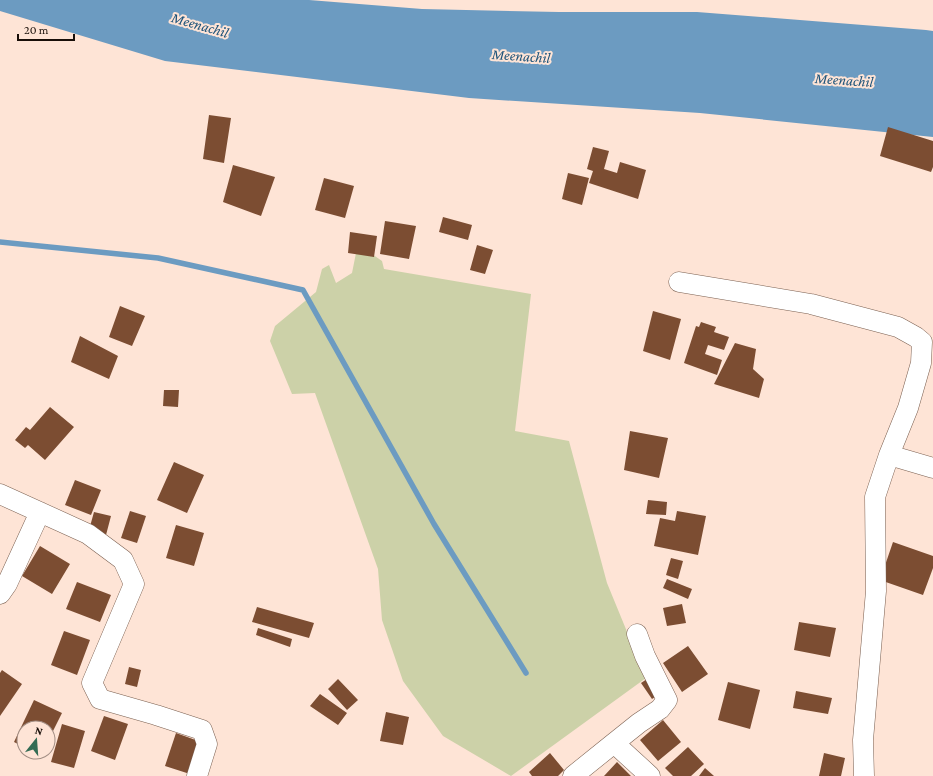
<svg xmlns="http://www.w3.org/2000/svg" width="933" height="776" viewBox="0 0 933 776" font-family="'Crimson Pro',serif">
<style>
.green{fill:#ccd1a8}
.water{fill:#6c9bc1}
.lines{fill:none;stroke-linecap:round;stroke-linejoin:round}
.stream{stroke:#6c9bc1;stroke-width:5.5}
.building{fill:#7c4d32}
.street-casing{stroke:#7b6051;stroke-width:21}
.street{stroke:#fff;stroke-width:20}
.labels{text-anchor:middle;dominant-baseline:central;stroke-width:4;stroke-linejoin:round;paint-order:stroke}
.water-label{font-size:15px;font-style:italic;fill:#1c5279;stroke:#fee4d6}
</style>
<rect width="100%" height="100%" fill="#fee4d6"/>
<path class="green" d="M369 252 382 261 384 269 531 294 515 431 569 441 607 583 646 678 511 776 443 736 403 681 382 620 378 569 315 393 292 394 270 341 275 326 316 292 322 269 329 265 336 283 352 273 356 253Z"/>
<path class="water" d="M0 0H309L422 9 559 12H697L926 30 933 31V137L700 113 469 98 165 61 0 11Z"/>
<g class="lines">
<path class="stream" d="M0 242 158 258 303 290 434 524 526 673"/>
</g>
<path class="building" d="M209 115 231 118 224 163 203 159Z
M888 127 933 141V167L931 172 880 156Z
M593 147 609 151 604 169 617 173 620 162 646 170 638 199 589 183 593 171 587 169Z
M233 165 275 177 261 216 223 202Z
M568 173 589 178 582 205 562 199Z
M324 178 354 186 345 218 315 210Z
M443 217 472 225 468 240 439 232Z
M385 221 416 226 409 259 380 254Z
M350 232 377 236 374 257 348 253Z
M477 245 493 250 485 274 470 270Z
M120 306 145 316 132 346 109 337Z
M653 311 681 319 670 360 643 351Z
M701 322 716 327 714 332 729 337 724 350 708 345 705 354 722 360 717 375 684 363 696 326 699 327Z
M80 336 118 356 109 379 71 362Z
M735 343 756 349 753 369 764 379 759 398 714 384Z
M164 390H179L178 407 163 406Z
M50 407 74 427 45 460 28 445 25 448 15 440 26 427 30 430Z
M630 431 668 438 659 478 624 470Z
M174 462 204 475 187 513 157 500Z
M75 480 101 490 91 515 65 505Z
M648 500 667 502 666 515 646 514Z
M130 511 146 516 137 543 121 538Z
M677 511 706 516 698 555 654 546 660 518 675 521Z
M94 512 111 516 106 535 89 530Z
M176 525 204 533 194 566 166 558Z
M893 542 933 556V568L923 595 880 580Z
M40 546 70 564 52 594 22 576Z
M671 558 683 561 678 579 666 575Z
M667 579 692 589 688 599 663 588Z
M77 582 111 595 100 622 66 609Z
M682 604 686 623 667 626 663 608Z
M257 607 314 623 309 638 252 622Z
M799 622 836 628 830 657 794 650Z
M258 628 292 639 290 647 256 635Z
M64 631 90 640 77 675 51 665Z
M688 646 708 674 682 692 663 663Z
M129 667 141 670 137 687 125 684Z
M2 670 22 684 0 716V673Z
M653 675 664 691 652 699 641 683Z
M338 679 358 700 347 710 328 689Z
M728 682 760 690 750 729 718 720Z
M796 691 832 698 828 714 793 708Z
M320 694 347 713 338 725 310 706Z
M34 700 62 713 48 741V728H24V747L14 742Z
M386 712 409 717 403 745 380 741Z
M104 716 128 724 115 760 91 751Z
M663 720 681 742 658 761 640 740Z
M62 724 85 731 74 768 51 762Z
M176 733 204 743 193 775 165 766Z
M688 747 704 764 691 776H673L665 768Z
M550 753 564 770 558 776H532L529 772Z
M824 753 845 758 841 776H819Z
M617 762 631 776H604Z
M705 768 714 776H699Z"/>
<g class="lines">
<defs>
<path id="street" d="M679 282 811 304 898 327 916 337 922 342 921 363 908 408 889 455 875 497 876 591 863 740 864 776
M889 455 933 468
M0 494 88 534 123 560 134 584 92 683 100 699 156 715 202 730 207 744 197 776
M0 594 7 584 40 512
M614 743 639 723 660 709 667 700 645 656 637 634
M573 776 614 743 650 776"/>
</defs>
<use href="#street" class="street-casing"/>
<use href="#street" class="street"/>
</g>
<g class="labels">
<g class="water-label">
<text transform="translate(200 25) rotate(16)">Meenachil</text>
<text transform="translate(521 56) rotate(4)">Meenachil</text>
<text transform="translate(844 80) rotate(4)">Meenachil</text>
</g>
</g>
<g transform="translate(36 740) rotate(17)"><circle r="19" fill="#fee4d6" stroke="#a28e84"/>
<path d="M0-3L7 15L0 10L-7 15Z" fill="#336c54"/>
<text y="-6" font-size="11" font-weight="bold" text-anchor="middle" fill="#180e08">N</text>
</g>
<path d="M18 34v6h56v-6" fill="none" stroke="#180e08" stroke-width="2"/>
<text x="24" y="34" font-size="12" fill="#180e08" stroke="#fee4d6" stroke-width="3" paint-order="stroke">20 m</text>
</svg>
